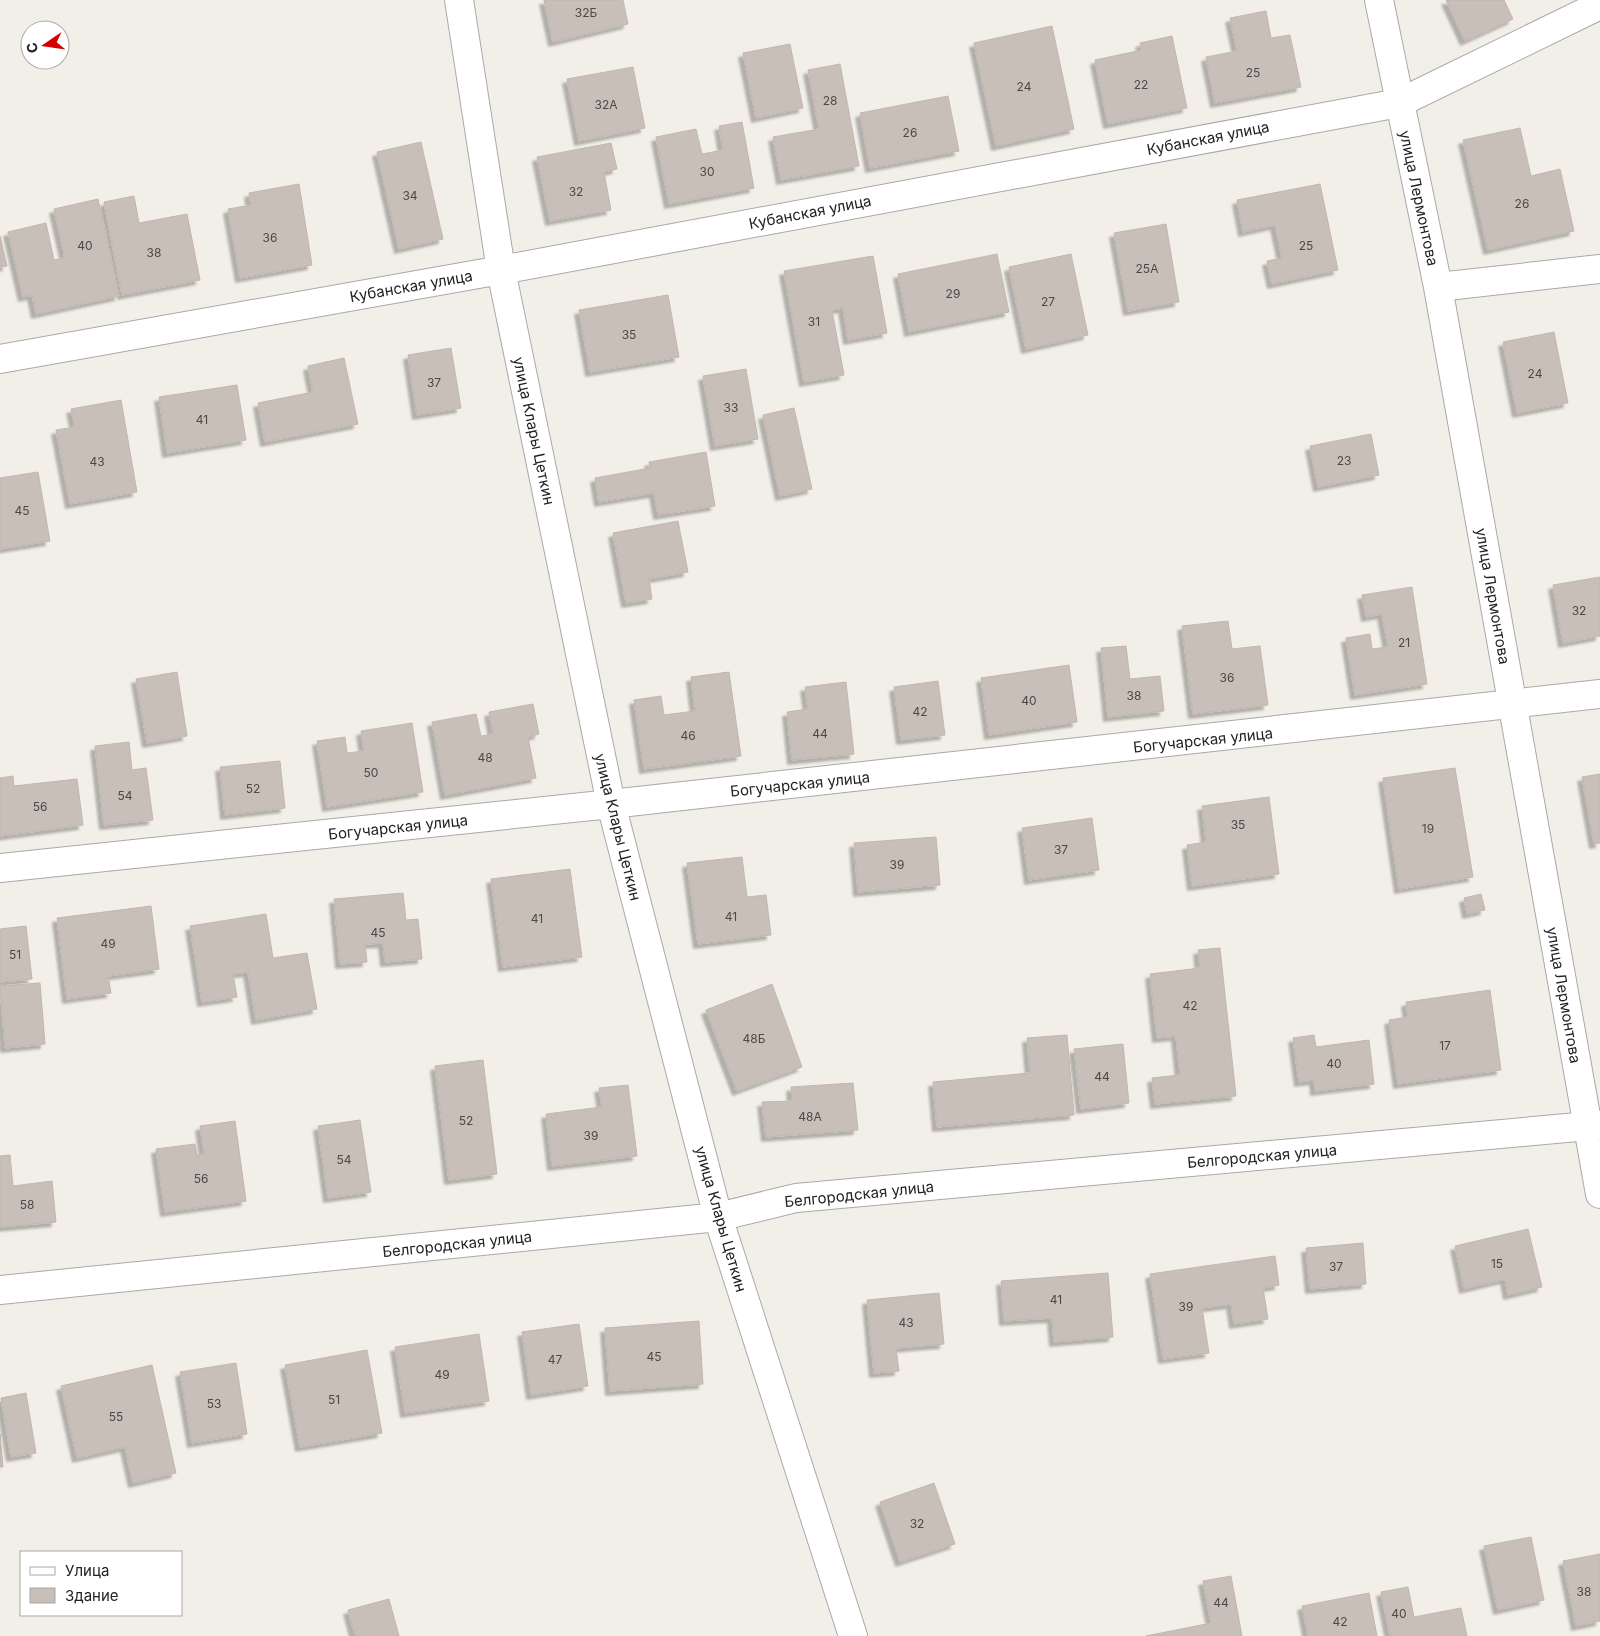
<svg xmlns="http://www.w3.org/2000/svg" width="1600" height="1636" viewBox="0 0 1600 1636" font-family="Inter,sans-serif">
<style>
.building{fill:#c7bfb8;stroke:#c4b6ab;filter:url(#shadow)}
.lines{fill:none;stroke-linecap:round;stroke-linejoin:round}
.minor-casing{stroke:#a9a9a9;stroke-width:30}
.minor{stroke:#fff;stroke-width:28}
.labels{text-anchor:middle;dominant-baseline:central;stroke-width:4.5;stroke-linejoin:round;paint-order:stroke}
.number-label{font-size:12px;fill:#4b4948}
.street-label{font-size:15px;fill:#222;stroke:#fff}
</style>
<defs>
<filter id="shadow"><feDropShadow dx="-4.5" dy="4.5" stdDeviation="1" flood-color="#0004"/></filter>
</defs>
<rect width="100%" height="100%" fill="#f2efe9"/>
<path class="building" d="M544 0H623L628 24 553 42Z
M1446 0H1504L1513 19 1465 41Z
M1266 11 1271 38 1290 35 1301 87 1215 103 1206 57 1237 51 1230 18Z
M1052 26 1074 129 996 146 974 43Z
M1172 36 1187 108 1108 124 1095 60 1142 50 1140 43Z
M790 44 803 108 756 118 743 53Z
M840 64 859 166 781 180 773 137 819 129 808 70Z
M633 67 645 128 579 141 567 79Z
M948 96 959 151 870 168 860 113Z
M742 122 754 188 669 204 656 137 696 129 702 154 723 150 719 126Z
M1520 128 1531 176 1560 169 1574 231 1488 250 1463 140Z
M421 142 443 239 399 249 377 152Z
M611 143 617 169 604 172 611 210 550 221 537 157Z
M299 184 312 265 240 278 228 209 251 205 249 193Z
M1320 184 1338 270 1272 284 1267 261 1282 258 1275 225 1243 232 1237 200Z
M134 196 139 223 187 214 200 280 122 295 104 202Z
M98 199 119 296 36 314 32 295 23 297 8 232 46 223 54 260 65 258 54 209Z
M1166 224 1179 302 1128 311 1114 233Z
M0 236 7 266 0 267Z
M997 254 1009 312 909 332 898 274Z
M1071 254 1088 335 1026 349 1009 267Z
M873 256 887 333 848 340 843 308 832 310 844 375 804 382 784 271Z
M668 295 679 357 590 372 579 310Z
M1554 332 1568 403 1517 413 1503 342Z
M451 348 461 408 417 415 408 355Z
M344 358 358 424 265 442 258 403 313 392 308 366Z
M746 369 758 439 715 446 703 376Z
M237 385 246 440 167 453 159 397Z
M121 400 137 492 70 504 56 430 75 427 71 409Z
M794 408 812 489 780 496 763 415Z
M1371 434 1379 475 1318 487 1310 446Z
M706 452 715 506 658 515 654 493 599 502 595 478 650 468 649 462Z
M38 472 50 541 0 549V478Z
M678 521 688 572 649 579 652 599 626 603 613 533Z
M1600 577V636L1563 643 1553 585Z
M1412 587 1427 684 1355 695 1346 638 1370 634 1372 649 1388 647 1382 614 1366 617 1362 595Z
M1228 621 1232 649 1260 646 1268 705 1193 714 1182 626Z
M1126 646 1130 679 1160 676 1164 711 1108 717 1101 648Z
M1069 665 1077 722 989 735 981 678Z
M177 672 187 736 147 743 136 679Z
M729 672 741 756 644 769 634 700 661 696 664 715 695 711 691 677Z
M938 681 945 735 901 740 894 687Z
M846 682 854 754 792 760 787 712 808 709 805 687Z
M533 704 539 734 528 737 536 778 445 795 432 722 476 714 481 736 493 734 489 712Z
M412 723 423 792 327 807 317 741 345 737 347 753 364 751 361 731Z
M129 742 132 770 146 768 153 820 104 825 95 746Z
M280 761 285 808 225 815 220 767Z
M1455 768 1473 877 1399 889 1383 778Z
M1600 774V843L1594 844 1582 777Z
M13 776 14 786 77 779 83 825 0 836V778Z
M1269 797 1279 874 1192 886 1187 845 1206 842 1202 806Z
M1092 818 1099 870 1029 880 1022 828Z
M936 837 940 885 858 892 854 843Z
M742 857 747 897 766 895 771 935 698 944 687 863Z
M570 869 582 957 503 967 491 879Z
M403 893 406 920 418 919 422 959 385 962 383 943 365 944 367 962 340 964 334 899Z
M1481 894 1485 910 1467 914 1464 898Z
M151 906 159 969 108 976 111 993 67 999 57 918Z
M266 914 273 958 307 953 317 1009 256 1020 248 972 233 974 237 997 202 1002 190 926Z
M26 926 32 979 0 982V929Z
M1220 948 1236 1096 1155 1104 1152 1078 1180 1075 1176 1036 1157 1038 1150 974 1200 968 1198 950Z
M40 983 45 1044 5 1048 0 986Z
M772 984 802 1067 737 1091 706 1010Z
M1490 990 1501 1070 1398 1084 1389 1020 1408 1017 1406 1002Z
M1067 1035 1074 1115 937 1127 933 1082 1030 1073 1027 1038Z
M1314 1035 1316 1047 1369 1040 1374 1084 1315 1091 1314 1080 1299 1082 1293 1038Z
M1123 1044 1129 1103 1081 1109 1074 1049Z
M483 1060 497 1174 449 1180 435 1066Z
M853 1083 858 1130 766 1137 762 1102 792 1101 791 1087Z
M628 1085 637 1156 552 1166 546 1114 602 1107 599 1088Z
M360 1120 371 1192 328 1198 318 1126Z
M235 1121 246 1201 165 1212 156 1149 195 1144 197 1155 204 1154 200 1126Z
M10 1155 13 1186 52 1181 56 1222 0 1227V1156Z
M1528 1229 1542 1287 1508 1295 1505 1279 1464 1289 1455 1246Z
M1363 1243 1366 1284 1310 1289 1306 1248Z
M1275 1256 1279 1285 1263 1288 1268 1319 1234 1324 1231 1304 1202 1308 1209 1353 1163 1359 1150 1274Z
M1108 1273 1113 1337 1054 1342 1052 1318 1004 1321 1001 1281Z
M939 1293 944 1344 896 1348 899 1371 874 1373 867 1300Z
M699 1321 703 1384 610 1391 605 1328Z
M579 1324 588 1386 531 1395 522 1332Z
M479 1334 489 1401 405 1413 395 1347Z
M367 1350 382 1433 300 1447 285 1365Z
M236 1363 247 1434 192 1443 180 1372Z
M152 1365 176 1473 133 1483 125 1447 77 1458 61 1386Z
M26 1393 36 1453 11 1457 1 1398Z
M0 1434 3 1467H0Z
M934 1483 955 1544 900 1562 880 1502Z
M1531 1537 1544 1600 1498 1610 1484 1546Z
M1600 1554V1621L1576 1626 1563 1561Z
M1231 1576 1242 1636H1146L1211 1623 1203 1581Z
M1408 1587 1414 1617 1461 1608 1467 1636H1390L1381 1592Z
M1369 1593 1377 1636H1308L1302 1606Z
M389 1599 399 1636H355L348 1610Z"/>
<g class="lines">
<defs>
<path id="minor" d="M459 0 501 270 611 804 718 1217 853 1636
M1379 0 1438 287 1600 1194
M1438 287 1600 269
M0 359 501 270 1399 103 1600 5
M0 868 611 804 1600 694
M0 1290 718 1217 796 1198 1600 1125"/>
</defs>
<use href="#minor" class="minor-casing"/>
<use href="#minor" class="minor"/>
</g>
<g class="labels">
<g class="number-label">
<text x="586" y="12">32Б</text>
<text x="1253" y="72">25</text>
<text x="1141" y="84">22</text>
<text x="1024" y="86">24</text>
<text x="830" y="100">28</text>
<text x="606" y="104">32А</text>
<text x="910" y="132">26</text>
<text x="707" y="171">30</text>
<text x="576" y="191">32</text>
<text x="410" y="195">34</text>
<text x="1522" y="203">26</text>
<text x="270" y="237">36</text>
<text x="85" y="245">40</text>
<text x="1306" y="245">25</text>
<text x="154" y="252">38</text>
<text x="1147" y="268">25А</text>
<text x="953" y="293">29</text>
<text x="1048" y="301">27</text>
<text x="814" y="321">31</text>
<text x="629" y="334">35</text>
<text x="1535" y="373">24</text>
<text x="434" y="382">37</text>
<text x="731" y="407">33</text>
<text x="202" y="419">41</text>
<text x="1344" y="460">23</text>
<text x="97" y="461">43</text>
<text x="22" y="510">45</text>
<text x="1579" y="610">32</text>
<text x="1404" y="642">21</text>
<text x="1227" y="677">36</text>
<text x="1134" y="695">38</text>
<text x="1029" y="700">40</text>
<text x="920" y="711">42</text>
<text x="820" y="733">44</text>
<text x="688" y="735">46</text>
<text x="485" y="757">48</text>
<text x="371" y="772">50</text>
<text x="253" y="788">52</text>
<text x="125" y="795">54</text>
<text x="40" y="806">56</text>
<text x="1238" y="824">35</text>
<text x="1428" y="828">19</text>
<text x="1061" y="849">37</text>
<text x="897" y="864">39</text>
<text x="731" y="916">41</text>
<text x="537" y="918">41</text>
<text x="378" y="932">45</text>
<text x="108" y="943">49</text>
<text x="15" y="954">51</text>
<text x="1190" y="1005">42</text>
<text x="754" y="1038">48Б</text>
<text x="1445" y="1045">17</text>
<text x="1334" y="1063">40</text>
<text x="1102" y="1076">44</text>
<text x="810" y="1116">48А</text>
<text x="466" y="1120">52</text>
<text x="591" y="1135">39</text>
<text x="344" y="1159">54</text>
<text x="201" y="1178">56</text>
<text x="27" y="1204">58</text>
<text x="1497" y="1263">15</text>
<text x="1336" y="1266">37</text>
<text x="1056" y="1299">41</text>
<text x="1186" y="1306">39</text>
<text x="906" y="1322">43</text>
<text x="654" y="1356">45</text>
<text x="555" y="1359">47</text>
<text x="442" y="1374">49</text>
<text x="334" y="1399">51</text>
<text x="214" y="1403">53</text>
<text x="116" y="1416">55</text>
<text x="917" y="1523">32</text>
<text x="1584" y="1591">38</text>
<text x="1221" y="1602">44</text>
<text x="1399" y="1613">40</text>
<text x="1340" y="1621">42</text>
</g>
<g class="street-label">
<text transform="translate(1208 138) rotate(-11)">Кубанская улица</text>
<text transform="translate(1419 198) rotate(78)">улица Лермонтова</text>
<text transform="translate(810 212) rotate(-11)">Кубанская улица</text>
<text transform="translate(411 286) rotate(-10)">Кубанская улица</text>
<text transform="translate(534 431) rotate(78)">улица Клары Цеткин</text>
<text transform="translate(1493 596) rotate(80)">улица Лермонтова</text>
<text transform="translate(1203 740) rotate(-6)">Богучарская улица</text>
<text transform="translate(800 784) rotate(-6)">Богучарская улица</text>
<text transform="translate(398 827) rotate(-6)">Богучарская улица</text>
<text transform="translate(618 827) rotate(76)">улица Клары Цеткин</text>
<text transform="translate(1564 995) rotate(80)">улица Лермонтова</text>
<text transform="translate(1262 1156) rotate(-5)">Белгородская улица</text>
<text transform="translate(859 1194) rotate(-6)">Белгородская улица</text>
<text transform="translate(721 1219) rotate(74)">улица Клары Цеткин</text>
<text transform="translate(457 1244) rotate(-6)">Белгородская улица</text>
</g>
</g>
<rect x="20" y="1551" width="162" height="65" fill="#ffffff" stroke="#a7a7a7"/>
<rect x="30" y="1567" width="25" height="8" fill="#ffffff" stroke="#a7a7a7"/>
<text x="65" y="1576" font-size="15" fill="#222222">Улица</text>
<rect x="30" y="1588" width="25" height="15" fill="#c7bfb8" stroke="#a7a7a7"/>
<text x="65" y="1601" font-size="15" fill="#222222">Здание</text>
<g transform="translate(45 45) rotate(257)"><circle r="24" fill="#ffffff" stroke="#a7a7a7"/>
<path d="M0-4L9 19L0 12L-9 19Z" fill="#d40000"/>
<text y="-8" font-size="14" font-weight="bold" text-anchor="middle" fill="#222222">С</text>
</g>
</svg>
